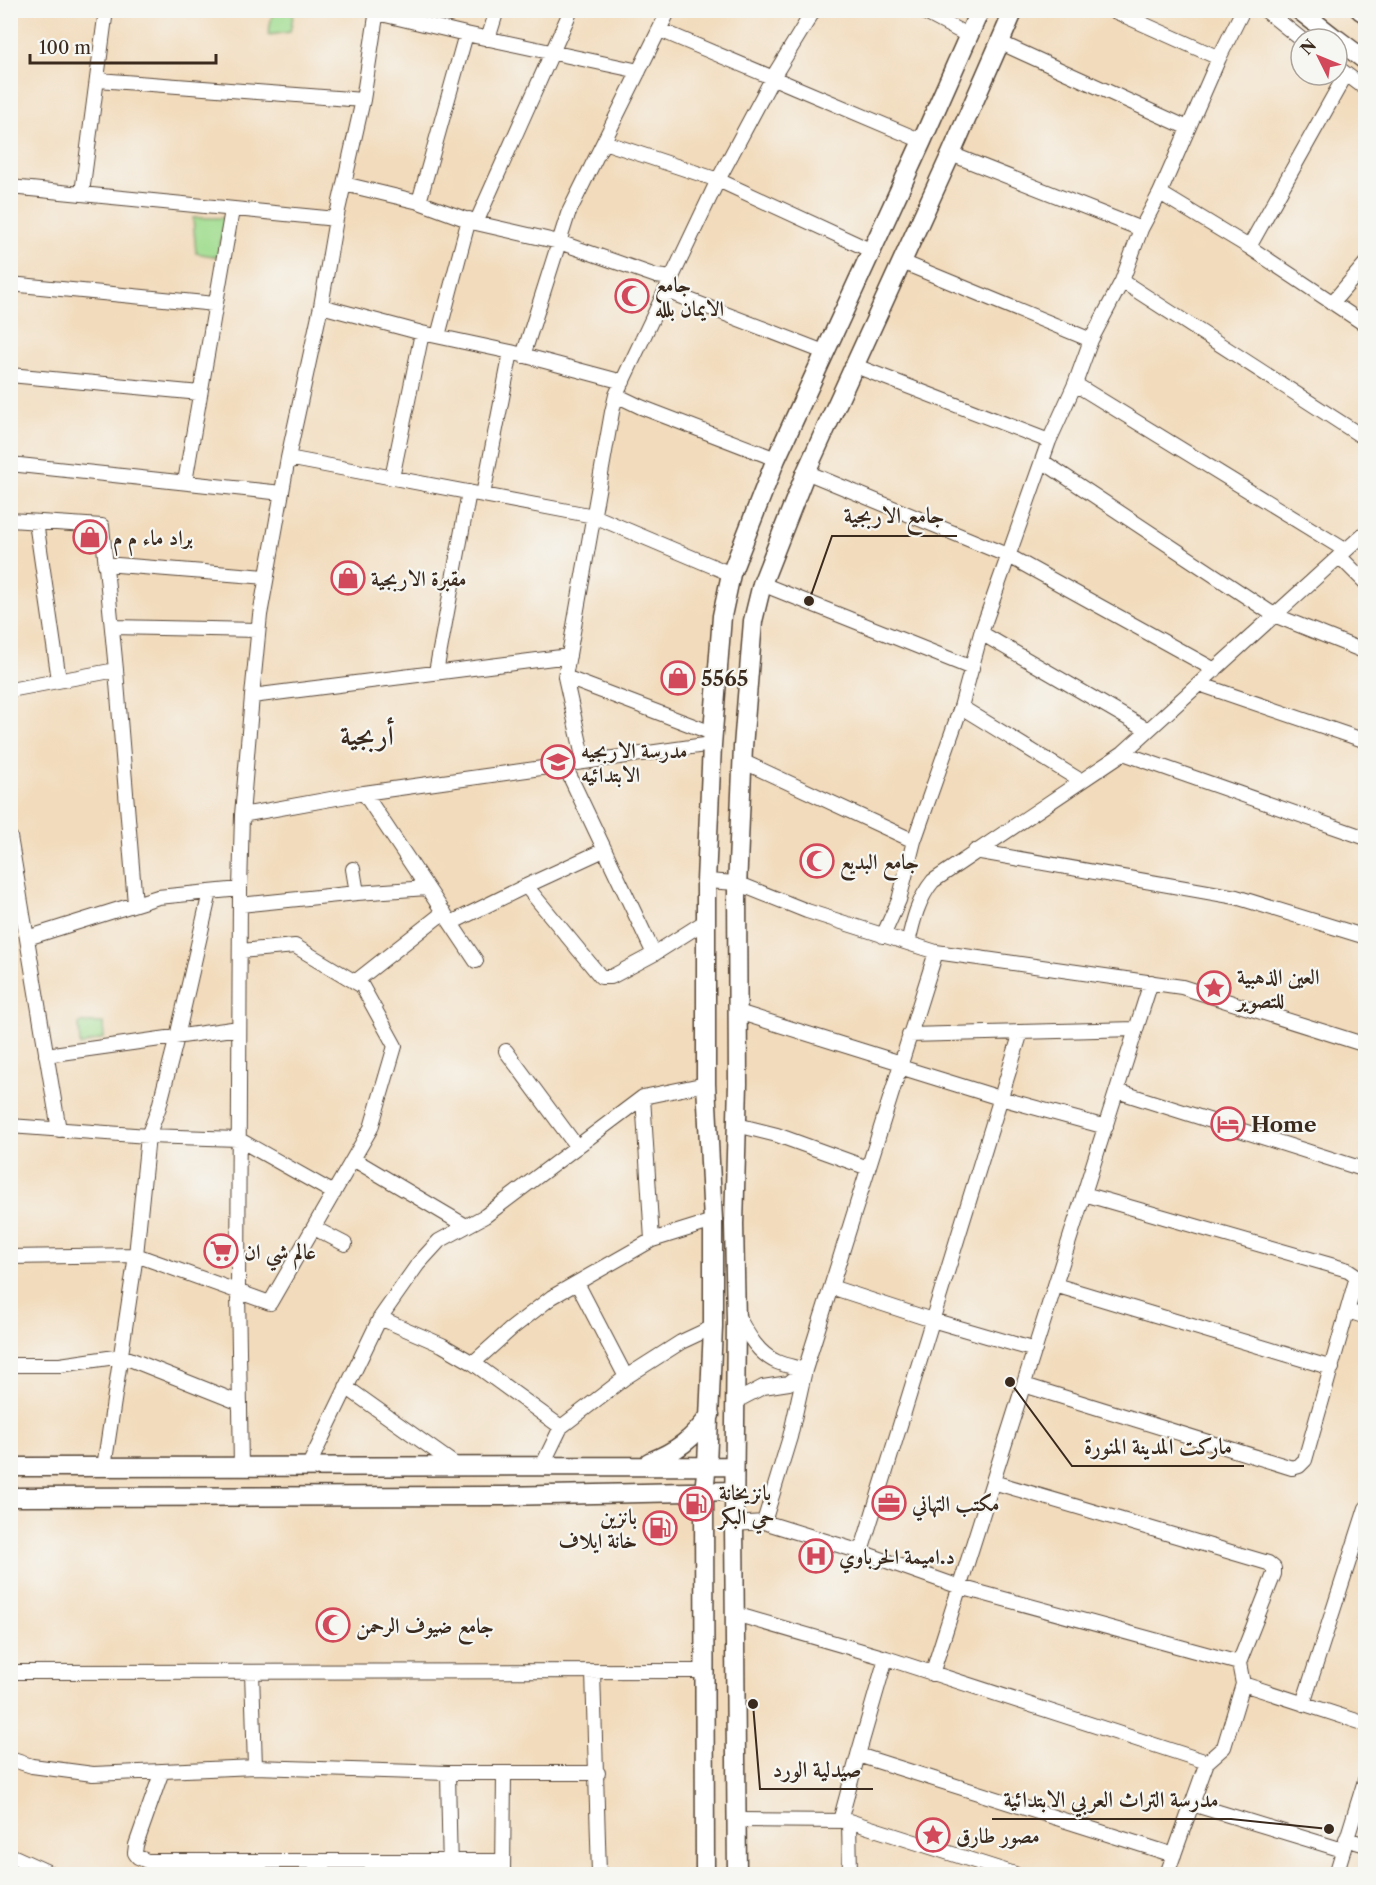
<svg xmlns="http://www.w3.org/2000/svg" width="1376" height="1885" viewBox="0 0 1376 1885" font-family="'Libre Caslon Text',Amiri,serif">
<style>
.green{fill:#a1dd90;stroke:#6e8457;stroke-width:1.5}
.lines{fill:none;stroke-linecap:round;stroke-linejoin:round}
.minor-casing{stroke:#564536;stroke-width:16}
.major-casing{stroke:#564536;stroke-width:21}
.minor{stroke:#fff;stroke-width:14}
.major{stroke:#fff;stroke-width:18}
.labels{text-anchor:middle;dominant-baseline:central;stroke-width:4.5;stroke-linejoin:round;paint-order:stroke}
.poi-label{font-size:21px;font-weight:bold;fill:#3b2a1e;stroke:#f6f6f2;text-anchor:start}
.district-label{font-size:27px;font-weight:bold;fill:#3b2a1e;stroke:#f6f6f2}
.leader{fill:none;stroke:#3b2a1e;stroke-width:2}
.callout-dot{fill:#3b2a1e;stroke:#f6f6f2;stroke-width:2}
.callout-label{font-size:22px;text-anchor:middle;font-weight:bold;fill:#3b2a1e;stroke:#f6f6f2;stroke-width:4.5;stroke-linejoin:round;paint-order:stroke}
</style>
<rect width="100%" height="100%" fill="#f6f6f2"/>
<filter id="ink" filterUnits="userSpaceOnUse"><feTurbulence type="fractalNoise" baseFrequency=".0167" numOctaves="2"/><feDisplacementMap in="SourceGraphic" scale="12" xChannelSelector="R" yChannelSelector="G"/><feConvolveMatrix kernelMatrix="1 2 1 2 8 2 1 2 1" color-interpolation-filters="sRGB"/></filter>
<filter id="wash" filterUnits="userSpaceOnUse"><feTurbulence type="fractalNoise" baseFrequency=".008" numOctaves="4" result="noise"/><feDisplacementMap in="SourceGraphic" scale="24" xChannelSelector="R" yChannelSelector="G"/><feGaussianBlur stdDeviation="1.35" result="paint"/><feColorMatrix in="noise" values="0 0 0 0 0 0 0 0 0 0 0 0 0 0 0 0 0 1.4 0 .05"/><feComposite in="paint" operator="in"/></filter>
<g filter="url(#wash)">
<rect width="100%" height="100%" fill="#f2dbbc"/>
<path class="green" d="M273 11H294L290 32 268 35Z
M193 218H225L218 257 196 253Z
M79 1023H103L104 1038 80 1046Z"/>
</g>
<g filter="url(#ink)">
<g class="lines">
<defs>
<path id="minor" d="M920 10 969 36
M1112 10 1219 58
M1265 10 1301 39
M377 13 466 34 639 71
M660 30 922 141
M488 39 497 10
M1001 43 1188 128
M1337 67 1366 89
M98 80 363 100
M604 142 718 180 872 251
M951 154 1141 229
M344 184 419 202 476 223 559 242 656 276 672 278
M10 187 336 219
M82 193 106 10
M1160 193 1249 247 1366 325
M419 202 466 34
M476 223 571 10
M1249 247 1346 74
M902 262 1091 340
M1122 281 1366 439
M10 284 215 304
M666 291 824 352
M1332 303 1366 263
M321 306 422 333 511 352 623 382
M438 336 469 219
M523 356 568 214 669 10
M853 365 1049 441
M10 375 200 393
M1075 384 1345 550
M616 395 641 407 776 459
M288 458 594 516 731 574
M1042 461 1274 615 1366 652
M10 464 282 493
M806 472 1009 556 1215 670
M392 478 422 333
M185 482 232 210
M483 495 511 352
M10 520 102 526 116 670 135 904
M36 522 59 680
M1339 556 1366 583
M105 564 266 577
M762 584 972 668
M112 627 258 630
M981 633 1148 730
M436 672 469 492
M565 677 712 733
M1199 684 1366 741
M10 690 116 670
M252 696 569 656
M961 707 1081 781
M1123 753 1366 838
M584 761 565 677 612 412 616 395 718 180 773 77 814 10
M742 761 914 841
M564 764 654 954
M364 793 476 961
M242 815 364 793 712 744
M10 837 59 1130
M975 851 1236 897 1366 937
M706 881 737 883 807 911 936 952 1182 987 1366 1045
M526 886 601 977H611L654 954 706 921
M357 893 427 888
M240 905 357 893 353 869
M451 923 526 886 604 850
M883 936 899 900 914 841 961 707 981 633 1049 441 1075 384 1091 340 1122 281 1141 229 1160 193 1219 58 1243 10
M27 938 158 897 240 889
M908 943C913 921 918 899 933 881L1123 753 1366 532
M355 982 444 912
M738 1012 901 1063
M909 1035 1136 1029
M506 1051 577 1147
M46 1055 239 1028
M900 1067 1000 1098 1106 1127
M1117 1091 1366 1170
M643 1097 652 1240
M737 1125 777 1135 868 1168
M10 1126 148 1136 238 1139 334 1193
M353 1159 466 1226
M314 1228 345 1244
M10 1257 136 1255 270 1303 371 1128 395 1046 362 986 295 946 240 951
M577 1283 626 1377
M1055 1285 1332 1368
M831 1287 932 1320 1035 1350
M1348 1311 1366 1317
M737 1315C747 1333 757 1353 777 1362 786 1366 796 1367 805 1370L790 1437 764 1522
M380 1318 442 1345 473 1363 561 1427
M473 1363 511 1329 552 1297 652 1240 713 1221
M10 1365H60L122 1356 240 1403
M1024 1385 1292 1468 1299 1466 1305 1460 1356 1280 1354 1274 1348 1270 1084 1194
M346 1387 457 1466
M735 1406 742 1398 763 1387 789 1383 805 1370 936 952
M542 1466 561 1427 626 1377 681 1342 713 1327
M104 1467 136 1255 148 1136 159 1107 177 1037 210 892
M241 1467 238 1292 240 889 242 815 252 696 260 615 288 458 321 306 336 219 363 100 377 10
M308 1467 380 1318 418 1264 439 1241 485 1216 643 1097 706 1084
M993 1482 1268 1563 1274 1568V1574L1239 1663 1243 1684 1224 1747 1207 1762 1167 1874
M734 1524 764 1522 861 1552 960 1587 1239 1663
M861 1552 1021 1032
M735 1614 886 1658 1207 1762
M886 1658 858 1755 1174 1855
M10 1672 705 1671
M252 1672 255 1767
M593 1672 599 1874
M932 1674 1151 982
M1243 1684 1366 1724
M1303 1704 1366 1508
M10 1759 32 1766 93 1774 255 1767 448 1773H598
M162 1771 136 1845 135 1853 138 1857 147 1861H503
M448 1773 450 1874
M1192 1804 1343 1850
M737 1820 849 1821 1015 1874
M840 1821 858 1755
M849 1821 850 1874
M1346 1839 1366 1845
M10 1855 52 1874
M503 1874 504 1773
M1336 1874 1366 1777"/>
<path id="major" d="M1299 10 1336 39
M1360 10 1366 14
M1337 39 1366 61
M649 1462C676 1452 694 1438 710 1415
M10 1467 734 1466
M10 1497 503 1496 734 1491
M705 1874 704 1491 707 1464 713 1327V1221L706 1084V881L712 745 722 616 731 574 776 459 922 141 980 10
M737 1874 734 1524 736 1321 734 1224 738 1084 737 888 743 747 753 621 762 584 806 472 951 154 1014 10"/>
</defs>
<use href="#minor" class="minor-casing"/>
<use href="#major" class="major-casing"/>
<use href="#minor" class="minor"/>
<use href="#major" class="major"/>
</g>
</g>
<defs>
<symbol id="mosque-ring" viewBox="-11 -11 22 22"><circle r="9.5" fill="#f6f6f2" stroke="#d1495b" stroke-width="1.5"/><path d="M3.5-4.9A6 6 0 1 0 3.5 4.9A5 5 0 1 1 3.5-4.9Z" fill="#d1495b"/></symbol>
<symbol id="shop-ring" viewBox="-11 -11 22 22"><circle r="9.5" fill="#f6f6f2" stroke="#d1495b" stroke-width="1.5"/><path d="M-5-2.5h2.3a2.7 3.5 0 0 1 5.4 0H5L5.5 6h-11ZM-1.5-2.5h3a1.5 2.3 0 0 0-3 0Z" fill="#d1495b"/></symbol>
<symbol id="school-ring" viewBox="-11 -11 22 22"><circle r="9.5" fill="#f6f6f2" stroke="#d1495b" stroke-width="1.5"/><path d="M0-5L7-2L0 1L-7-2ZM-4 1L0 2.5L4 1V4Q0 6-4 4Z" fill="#d1495b"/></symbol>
<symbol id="sight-ring" viewBox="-11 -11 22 22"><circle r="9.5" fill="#f6f6f2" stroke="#d1495b" stroke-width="1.5"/><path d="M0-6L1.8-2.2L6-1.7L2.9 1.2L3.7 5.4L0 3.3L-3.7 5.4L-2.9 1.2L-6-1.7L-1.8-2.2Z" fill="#d1495b"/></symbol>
<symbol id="hotel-ring" viewBox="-11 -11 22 22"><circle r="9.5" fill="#f6f6f2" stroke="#d1495b" stroke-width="1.5"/><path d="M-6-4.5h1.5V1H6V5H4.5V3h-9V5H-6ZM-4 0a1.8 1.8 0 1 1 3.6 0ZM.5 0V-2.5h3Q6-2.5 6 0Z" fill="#d1495b"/></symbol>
<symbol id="supermarket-ring" viewBox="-11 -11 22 22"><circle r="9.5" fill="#f6f6f2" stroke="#d1495b" stroke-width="1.5"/><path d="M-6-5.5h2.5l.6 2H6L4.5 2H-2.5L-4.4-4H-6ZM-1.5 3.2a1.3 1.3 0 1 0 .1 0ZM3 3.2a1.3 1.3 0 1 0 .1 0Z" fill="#d1495b"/></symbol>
<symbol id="office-ring" viewBox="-11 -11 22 22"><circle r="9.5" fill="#f6f6f2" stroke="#d1495b" stroke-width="1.5"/><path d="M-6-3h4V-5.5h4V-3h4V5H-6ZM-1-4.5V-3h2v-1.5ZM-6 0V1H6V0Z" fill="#d1495b"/></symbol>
<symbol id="fuel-ring" viewBox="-11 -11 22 22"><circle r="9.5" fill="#f6f6f2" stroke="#d1495b" stroke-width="1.5"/><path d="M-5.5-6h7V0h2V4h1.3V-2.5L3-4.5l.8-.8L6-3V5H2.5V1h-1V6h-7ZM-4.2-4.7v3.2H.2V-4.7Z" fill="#d1495b"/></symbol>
<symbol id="hospital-ring" viewBox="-11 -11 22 22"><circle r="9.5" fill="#f6f6f2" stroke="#d1495b" stroke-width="1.5"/><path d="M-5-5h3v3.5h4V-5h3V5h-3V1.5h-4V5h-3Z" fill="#d1495b"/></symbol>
</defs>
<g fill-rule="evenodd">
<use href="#mosque-ring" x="613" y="277" width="38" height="38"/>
<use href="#shop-ring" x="71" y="518" width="38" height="38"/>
<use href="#shop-ring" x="329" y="559" width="38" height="38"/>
<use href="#shop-ring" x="659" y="659" width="38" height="38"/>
<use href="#school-ring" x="539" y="743" width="38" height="38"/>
<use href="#mosque-ring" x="798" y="842" width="38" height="38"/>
<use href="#sight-ring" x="1195" y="969" width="38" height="38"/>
<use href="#hotel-ring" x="1209" y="1105" width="38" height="38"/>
<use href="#supermarket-ring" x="202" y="1232" width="38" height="38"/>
<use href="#office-ring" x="870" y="1484" width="38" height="38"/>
<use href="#fuel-ring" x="677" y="1485" width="38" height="38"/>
<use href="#fuel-ring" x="641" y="1509" width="38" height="38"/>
<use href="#hospital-ring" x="797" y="1537" width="38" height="38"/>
<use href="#mosque-ring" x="314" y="1606" width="38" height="38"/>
<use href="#sight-ring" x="914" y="1816" width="38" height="38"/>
</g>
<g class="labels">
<g class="poi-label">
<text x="655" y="284">جامع<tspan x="655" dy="24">الايمان بلله</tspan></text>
<text x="113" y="537">براد ماء م م</text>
<text x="371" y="578">مقبرة الاربجية</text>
<text x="701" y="678">5565</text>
<text x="581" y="750">مدرسة الاربجيه<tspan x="581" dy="24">الابتدائيه</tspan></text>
<text x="840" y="861">جامع البديع</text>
<text x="1237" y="976">العين الذهبية<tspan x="1237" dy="24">للتصوير</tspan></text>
<text x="1251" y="1124">Home</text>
<text x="244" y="1251">عالم شي ان</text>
<text x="719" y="1492">بانزيخانة<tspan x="719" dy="24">حي البكر</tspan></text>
<text x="912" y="1503">مكتب التهاني</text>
<text x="637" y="1516" text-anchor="end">بانزين<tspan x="637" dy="24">خانة ايلاف</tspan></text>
<text x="839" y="1556">د.اميمة الحرباوي</text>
<text x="356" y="1625">جامع ضيوف الرحمن</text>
<text x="956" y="1835">مصور طارق</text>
</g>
<g class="district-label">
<text x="367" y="735">أربجية</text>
</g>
</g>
<path class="leader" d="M809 601L832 536H957M1010 1382L1072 1466H1244M753 1704L760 1789H873M1329 1829L1231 1819H992"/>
<g class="callout-dot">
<circle cx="809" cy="601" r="6"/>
<circle cx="1010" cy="1382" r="6"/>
<circle cx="753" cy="1704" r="6"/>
<circle cx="1329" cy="1829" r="6"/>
</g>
<g class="callout-label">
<text x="894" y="523">جامع الاربجية</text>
<text x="1158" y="1454">ماركت المدينة المنورة</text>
<text x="817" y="1777">صيدلية الورد</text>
<text x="1111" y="1807">مدرسة التراث العربي الابتدائية</text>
</g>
<rect width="1376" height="1885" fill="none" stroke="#f6f6f2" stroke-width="36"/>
<g transform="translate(1319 57) rotate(313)"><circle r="28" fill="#f6f6f2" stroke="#aba49d" stroke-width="1.5"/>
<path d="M0-4.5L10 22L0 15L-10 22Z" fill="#d1495b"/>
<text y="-9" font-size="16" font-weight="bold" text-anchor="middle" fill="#3b2a1e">N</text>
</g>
<path d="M30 54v9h186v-9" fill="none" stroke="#3b2a1e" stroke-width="3"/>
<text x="39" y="54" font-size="18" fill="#3b2a1e" stroke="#f6f6f2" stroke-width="4.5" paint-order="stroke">100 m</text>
</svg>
